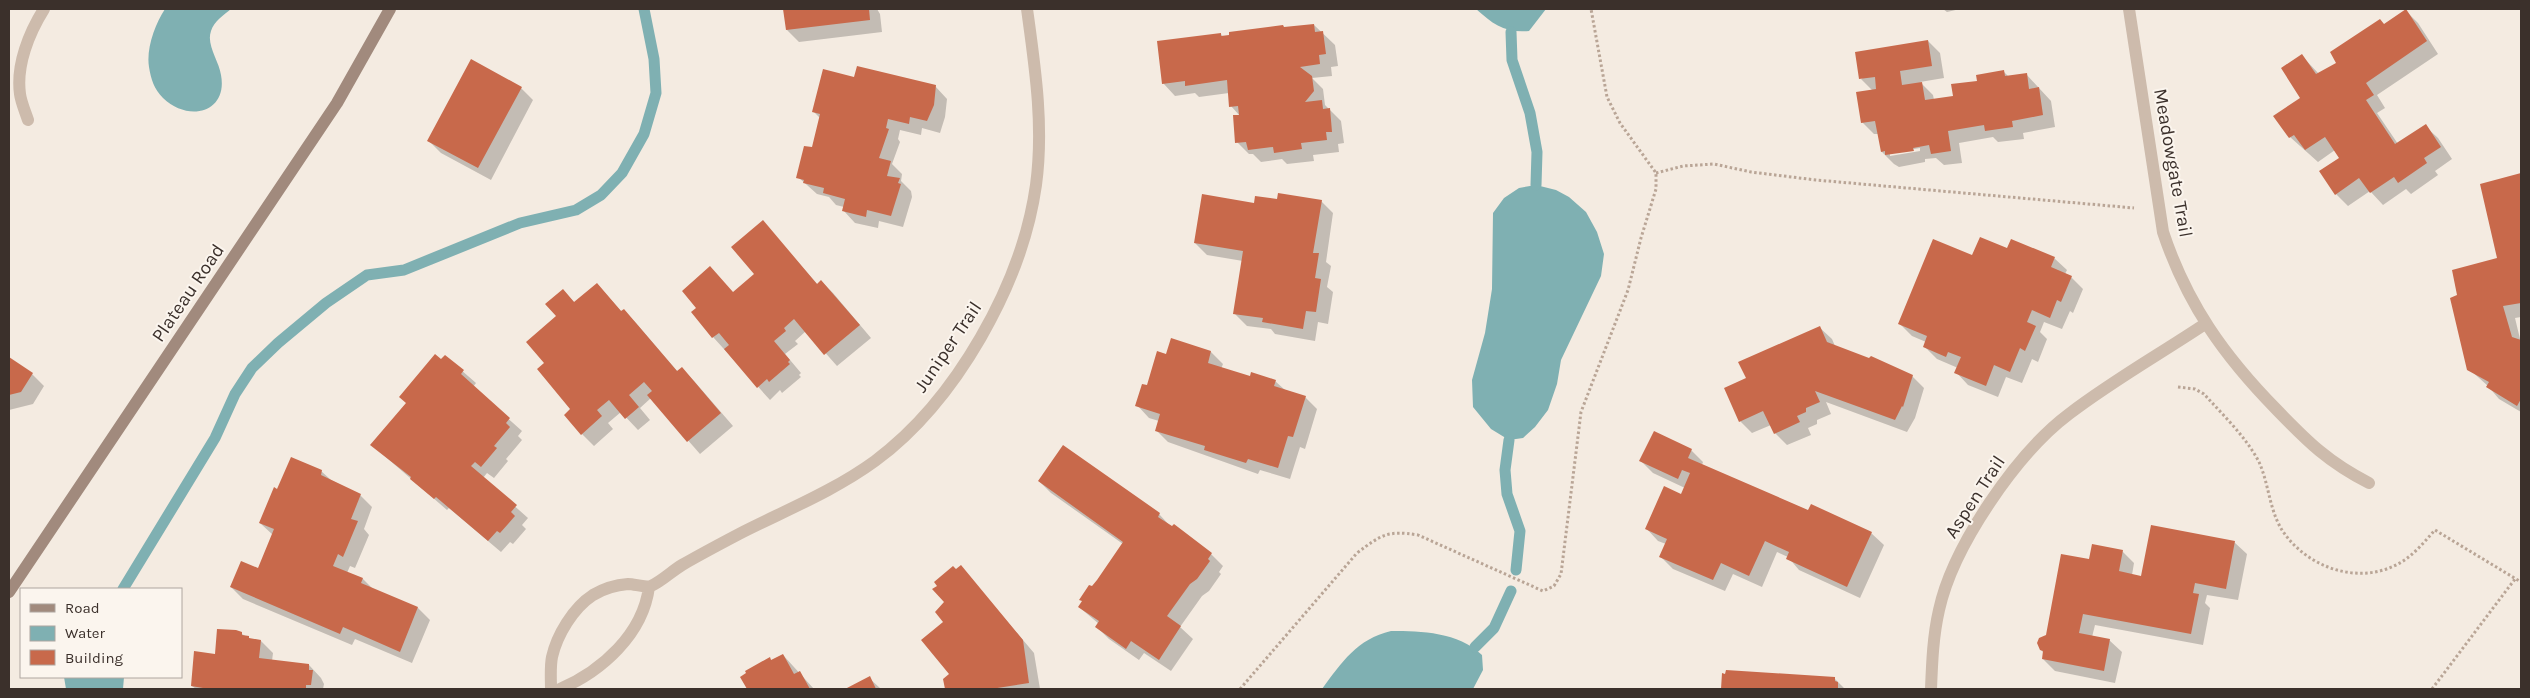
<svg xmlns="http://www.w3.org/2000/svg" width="2530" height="698" viewBox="0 0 2530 698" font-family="Karla,sans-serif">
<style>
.water{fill:#7fb0b2}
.shadow{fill:#0003;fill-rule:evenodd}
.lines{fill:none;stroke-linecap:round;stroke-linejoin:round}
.stream{stroke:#7fb0b2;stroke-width:11}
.building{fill:#c8694b}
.path{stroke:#b9a596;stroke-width:3;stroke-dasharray:2.5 2.5;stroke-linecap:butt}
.street{stroke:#cdbbac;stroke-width:12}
.secondary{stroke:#a18a7d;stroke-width:12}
.labels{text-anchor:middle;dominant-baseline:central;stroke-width:4;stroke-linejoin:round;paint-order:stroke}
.street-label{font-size:19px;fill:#3b302b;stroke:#fbf5ee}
</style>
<rect width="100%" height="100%" fill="#f4ebe1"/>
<path class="water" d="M165 9H231C224 15 214 21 211 31 206 45 219 61 221 75 228 112 189 123 163 98 154 89 151 79 149 67 146 49 155 24 165 9Z
M1476 9H1546L1529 31C1505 33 1494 25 1476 9Z
M1536 185 1556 190 1569 197 1586 212 1597 232 1604 254 1601 276 1561 360 1557 384 1548 410 1535 427 1523 438 1509 440 1491 429 1473 407 1472 380 1485 333 1492 289 1493 213 1504 198 1519 188Z
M1391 631C1422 631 1458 632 1482 655L1483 670 1473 689H1322C1342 662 1357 639 1391 631Z
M64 677H124L123 689H66Z"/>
<path class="shadow" d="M785 9H877L880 14 882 32 799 42 787 30Z
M1943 9H1960L1947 12Z
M2406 11 2418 23 2438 54 2377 95 2385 108 2377 113 2398 144 2425 126 2438 138 2452 159 2435 171 2438 175 2411 194 2406 189 2383 205 2370 191 2348 206 2336 194 2341 158 2335 150 2318 162 2290 137 2302 98V56L2319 74 2338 64 2385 25Z
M1314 25 1335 45 1338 66 1331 67 1332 76 1312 78 1323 89 1325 105 1341 121 1344 143 1338 144 1339 152 1313 155 1314 161 1287 164 1282 159 1261 162 1253 154H1249L1237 142 1240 116 1231 106 1229 93 1199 97 1195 93 1175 96 1163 83 1221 34 1223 37Z
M1928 41 1940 53 1944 78 1920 82 1933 95 1934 100 1955 97 1978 82 2004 72 2009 77 2026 74 2051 101 2055 127 2023 133 2024 139 1998 142 1993 137 1959 143 1962 163 1944 165 1936 158 1925 159V162L1899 167 1894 164 1882 152 1879 134H1874L1862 122 1873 91 1861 79ZM1920 148V151L1890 156V153Z
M855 78 935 86 947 99 945 117 940 133 922 128 921 135 900 130 898 139 900 142 892 164 902 174 901 181 911 191 912 197 903 227 879 221 878 228 855 223 843 210 844 207 836 205 829 197 817 194 798 177 813 149 820 118 814 112Z
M521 88 533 100 491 180 441 153 429 141Z
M2521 174V317L2515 318 2521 343V412L2499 399 2488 386 2469 369 2459 296 2498 259 2482 185Z
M1278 201H1321L1333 213 1326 262 1331 266 1327 287 1333 292 1328 324 1318 322 1315 341 1275 334 1271 329 1247 326 1235 314 1243 261 1207 255 1195 243 1255 204Z
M763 222 818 285 821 281 833 293 871 338 837 366 806 331 795 341 798 344 785 354 801 373 799 375 801 377 782 393 780 390 770 400 713 337 734 293 756 274Z
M2007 250 2054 258 2067 270 2065 274 2071 277 2083 289 2073 313 2070 311 2062 329 2044 322 2040 332 2047 339 2038 362 2032 359 2022 383 2006 377 1998 397 1968 385 1956 372 1958 368 1937 359 1925 347 1926 342 1912 336 1900 324 1973 257Z
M597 284 622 312 624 311 636 323 678 372 682 369 694 381 733 426 700 454 651 398 640 408 650 420 638 430 621 412 608 423 613 429 594 446 582 434 572 409 546 363 563 290 575 303Z
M1819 327 1832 339 1835 346 1912 376 1924 388 1915 418 1907 432 1826 402 1831 414 1817 420V424L1808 428 1811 435 1787 445 1775 433 1771 425 1752 433 1740 421 1747 379Z
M1211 352 1223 364 1221 369 1251 378 1275 381 1285 390 1305 397 1317 409 1305 449 1300 447 1290 479 1260 470 1258 474 1168 442 1156 430 1159 421 1149 418 1137 405 1166 355Z
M445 356 476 383 473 387 522 431 518 436 522 440 506 459 508 461 494 478 487 473 483 478 528 518 522 525 526 529 513 544 510 542 501 552 449 508 447 510 372 445Z
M9 359 32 374 44 386 33 404 9 410Z
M1691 450 1703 462 1702 465 1809 511 1871 533 1884 545 1860 598 1799 570 1788 557 1777 552 1762 587 1733 574 1725 591 1673 569 1660 556 1666 544 1658 541 1646 528 1681 496 1685 488 1653 473 1641 461Z
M321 471 331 480 360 495 372 507 364 529 369 535 355 568 350 566 347 573 363 579 373 589 418 608 430 620 412 663 355 639 352 645 243 599 231 587 259 570 273 535 260 523 278 490Z
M1039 481 1159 514 1171 527 1211 554 1223 566 1219 572 1221 574 1209 591 1202 596 1180 627 1193 639 1171 671 1144 653 1139 660 1109 639 1097 627 1099 624 1079 607 1123 544 1051 493Z
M2234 542 2247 554 2238 600 2207 595 2205 603 2210 608 2203 645 2095 625 2092 637 2109 640 2122 652 2115 683 2055 671 2043 659 2044 653 2041 650 2047 636 2090 561 2122 551 2134 563 2132 575 2142 577Z
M961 567 1034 653 1040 689H946L945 679 951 674 945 622V602L956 570Z
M242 634 252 640 261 641 273 653 272 661 309 665 321 678 324 684 323 689H196L192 686 216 655Z
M783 655 814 689H748L742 677 770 659 772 661Z
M1723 674 1834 678 1845 689H1722Z
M869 678 881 689H848Z"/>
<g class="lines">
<path class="stream" d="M1511 32 1512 60 1530 113 1537 152 1536 185
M1509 440 1505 470 1507 494 1520 531 1516 570
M123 589 215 438 235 394 252 368 278 343 326 303 367 275 404 270 520 223 576 210 601 195 622 173 644 134 656 93 654 59 644 9
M1475 647 1494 628 1511 591"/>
</g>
<path class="building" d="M783 9H869L870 20 786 30Z
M2406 9 2427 41 2366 83 2374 95 2366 100 2395 144 2426 124 2441 147 2424 158 2427 163 2398 183 2394 177 2370 193 2359 178 2335 195 2319 171 2339 158 2325 137 2305 150 2294 135 2289 138 2273 116 2300 98 2281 68 2302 54 2316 74 2336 63 2330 52 2380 19 2384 24Z
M1314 24 1315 32 1323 31 1326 54 1319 55 1320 64 1300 67 1312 76 1314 91 1305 102 1322 100 1323 109 1330 108 1332 132H1326L1327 140 1301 143 1302 149 1274 153 1273 147 1248 150 1246 142 1235 143 1233 115H1239L1238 106 1229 107 1227 80 1185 86V81L1162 84 1157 41 1221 33V36L1229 35V32L1283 25 1284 27Z
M1928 40 1932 66 1900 71 1902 85 1922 82 1925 100 1953 96 1951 84 1977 81 1976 75 2004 70 2005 76 2027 73 2029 89 2039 87 2043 115 2012 121 2013 127 1985 131 1984 125 1948 131 1951 151 1931 154 1929 145 1913 148 1914 151 1885 155V151L1881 152 1875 121 1861 123 1856 92 1876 89 1875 77 1859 79 1855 52Z
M471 59 522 87 478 168 427 141Z
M857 66 936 85 934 105 927 121 910 117 909 124 888 119 886 128 889 129 879 158 891 161 887 176 900 178 898 183 901 184 891 216 867 210 866 217 842 211 845 199 823 193 824 188 803 183 804 180 796 178 804 146 812 147 820 114 812 112 823 69 854 77Z
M2521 173V303L2503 306 2512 337 2521 340V399L2517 406 2486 387 2489 382 2467 370 2450 298 2457 295 2452 270 2497 258 2480 184Z
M1278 193 1322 200 1313 253H1319L1315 278 1321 279 1316 312 1306 311 1303 329 1262 322 1263 318 1233 314 1243 251 1194 243 1202 194 1254 203 1255 196 1277 199Z
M763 220 817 284 821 280 860 325 824 355 794 319 784 328 786 331 774 341 790 360 788 362 790 364 769 382 767 379 757 388 724 349 729 345 719 333 712 338 691 312 696 308 682 291 710 266 733 292 754 274 731 247Z
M1980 237 2007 248 2011 239 2055 257 2051 267 2072 276 2061 302 2057 300 2050 318 2032 310 2027 322 2036 326 2025 351 2020 348 2010 372 1994 365 1986 386 1954 373 1961 357 1948 352 1946 357 1923 347 1927 336 1898 324 1933 239 1972 255Z
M597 283 621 311 624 309 677 371 682 367 721 413 687 442 647 395 652 391 644 382 629 395 639 407 625 419 609 400 597 410 602 416 581 435 564 415 570 409 537 369 544 363 526 342 556 316 545 304 563 289 574 302Z
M1820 326 1827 342 1869 358 1871 356 1913 375 1903 407 1902 406 1895 420 1815 391 1820 402 1806 408V412L1797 416 1800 422 1774 434 1763 411 1739 422 1724 388 1746 378 1738 362Z
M1171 338 1211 351 1208 363 1250 376 1251 372 1276 380 1274 386 1306 396 1293 437 1288 436 1278 468 1248 459 1246 463 1204 450 1205 446 1155 431 1160 414 1135 406 1142 384 1147 385 1157 351 1166 354Z
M435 354 441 359 445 355 464 370 461 374 510 418 506 423 510 427 494 446 497 448 481 467 475 462 471 466 517 505 511 512 515 516 500 533 497 531 488 541 436 497 434 499 410 479 411 477 370 445 406 403 399 397Z
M9 357 33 373 21 392 9 395Z
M1654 431 1692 449 1688 458 1808 510 1811 504 1872 532 1847 587 1786 559 1789 552 1765 541 1749 576 1721 563 1713 580 1659 557 1667 539 1645 529 1664 486 1681 494 1690 473 1682 470 1678 479 1639 461Z
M1063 445 1160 513 1158 517 1172 526 1174 524 1212 553 1208 559 1210 561 1197 579 1190 584 1167 616 1181 626 1159 660 1131 641 1126 649 1095 627 1099 621 1078 607 1082 601 1079 600 1089 585 1092 586 1097 580 1123 542 1038 481Z
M291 457 322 470 321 475 361 494 351 519 358 521 343 557 338 554 333 566 363 578 361 583 418 607 400 652 343 627 340 634 230 587 241 561 258 568 274 529 259 523 274 487 277 489Z
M2151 525 2235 541 2226 589 2195 583 2193 593 2199 594 2191 634 2083 614 2079 633 2110 639 2104 671 2042 659 2043 651 2040 650 2037 643 2039 638 2046 635 2061 554 2089 559 2092 544 2123 550 2119 571 2141 576Z
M961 565 1023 640 1029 683 991 689H945L943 679 949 674 921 640 943 622 935 612 944 602 932 589 937 586 934 582 953 566 956 569Z
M217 629 236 630 242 632V635L249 636V638L261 640 259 658 309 664V670H313L311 685H306V689H209L191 686 194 651 215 654Z
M783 654 794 674 800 671 810 689H747L740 677 746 673 745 671 770 657 771 660Z
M1726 670 1835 677V681L1838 682V689H1721L1722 673 1725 674Z
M870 676 876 689H845Z"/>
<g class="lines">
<path class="path" d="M1656 173 1683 166 1714 164 1751 172 1816 180 2134 208
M2178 387 2195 389 2204 394C2223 415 2246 437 2259 462 2269 484 2269 509 2282 530 2308 570 2365 588 2406 559 2417 551 2426 540 2435 530L2521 582
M1240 689 1357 553C1381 535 1387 530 1418 535L1543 591 1554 586 1561 574 1581 412 1628 290 1641 238 1656 189V173L1620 123 1607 97 1591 9
M2432 689 2515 579"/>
<path class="street" d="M2129 9 2163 232C2187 304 2224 356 2277 410 2308 442 2328 462 2369 483
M28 120C25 111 21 102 20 94 16 65 29 33 44 9
M551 689C551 679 550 667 552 657 557 635 573 608 593 595 603 589 615 585 628 584 635 584 644 588 651 586 662 581 672 571 682 565 701 554 720 544 739 534 784 511 834 491 875 461 956 401 1022 284 1036 185 1044 126 1035 67 1027 9
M560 689C602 671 643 634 649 587
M1931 689C1932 663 1933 636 1939 610 1953 546 2017 453 2069 414 2112 381 2160 354 2205 324"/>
<path class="secondary" d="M9 592 337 103 390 9"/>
</g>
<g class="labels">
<g class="street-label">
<text transform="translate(2173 163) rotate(80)">Meadowgate Trail</text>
<text transform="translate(188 293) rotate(-56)">Plateau Road</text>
<text transform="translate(948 347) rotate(-56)">Juniper Trail</text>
<text transform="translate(1975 497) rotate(-57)">Aspen Trail</text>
</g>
</g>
<rect width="2530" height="698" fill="none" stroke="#3b302b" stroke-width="20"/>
<rect x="20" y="588" width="162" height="90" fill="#fbf5ee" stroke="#aea6a0"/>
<rect x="30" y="604" width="25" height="8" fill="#a18a7d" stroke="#aea6a0"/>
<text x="65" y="613" font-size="15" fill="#3b302b">Road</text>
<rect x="30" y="626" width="25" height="15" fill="#7fb0b2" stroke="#aea6a0"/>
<text x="65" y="638" font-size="15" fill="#3b302b">Water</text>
<rect x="30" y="650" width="25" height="15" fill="#c8694b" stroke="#aea6a0"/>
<text x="65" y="663" font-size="15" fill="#3b302b">Building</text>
</svg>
